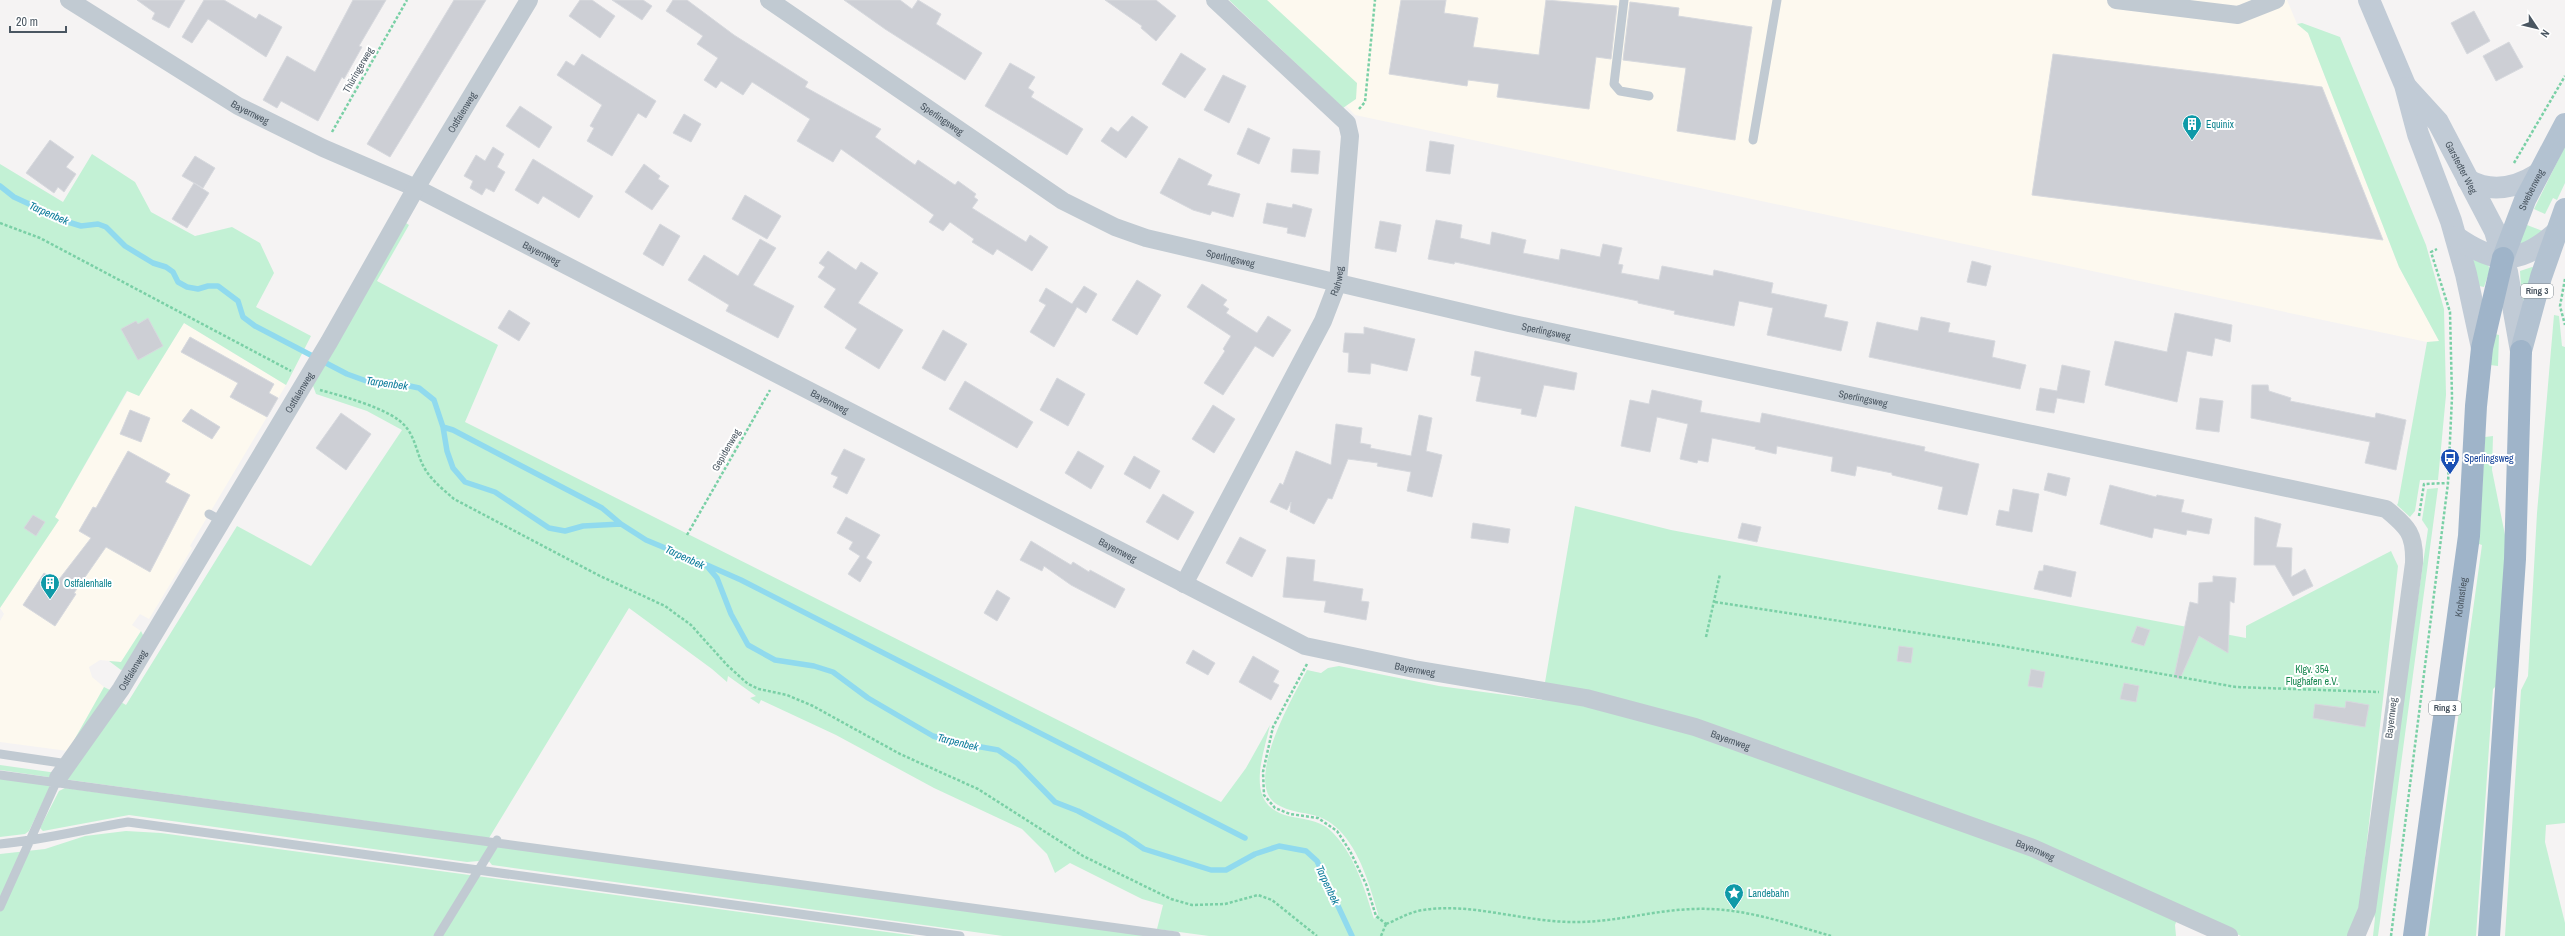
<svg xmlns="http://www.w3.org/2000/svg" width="2565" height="936" viewBox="0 0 2565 936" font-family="'Archivo Narrow',sans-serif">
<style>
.commercial{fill:#fdf9ef}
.green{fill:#c3f1d5}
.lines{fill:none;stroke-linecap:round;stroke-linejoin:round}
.stream{stroke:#90daee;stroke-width:5.5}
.building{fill:#cdcfd5;stroke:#d7d9de}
.path{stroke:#7ad0a6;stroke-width:2.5;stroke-dasharray:3 2;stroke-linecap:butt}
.service{stroke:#c1cad2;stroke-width:9}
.minor{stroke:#c1cad2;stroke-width:18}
.secondary{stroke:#c1cbd6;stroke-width:22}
.primary{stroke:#b3c2d1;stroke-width:22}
.trunk{stroke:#9fb4c9;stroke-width:22}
.labels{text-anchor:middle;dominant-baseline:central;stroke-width:4;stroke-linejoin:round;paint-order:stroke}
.shield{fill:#fff;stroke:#808990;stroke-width:1}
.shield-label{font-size:9px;font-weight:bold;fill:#4a5661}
.street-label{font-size:10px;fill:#4a5661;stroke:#fff}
.culture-label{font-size:10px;fill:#0d838f;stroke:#fff;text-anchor:start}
.transit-label{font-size:10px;fill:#164399;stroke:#fff;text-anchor:start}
.park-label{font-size:10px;fill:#17864f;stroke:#fff}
.water-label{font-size:11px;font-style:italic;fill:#0c7c9b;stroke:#fff}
</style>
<rect width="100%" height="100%" fill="#f5f3f3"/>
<path class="commercial" d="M1241 0H2287L2297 24 2308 33 2399 267 2439 341 2427 342 1355 115Z
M184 323 286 385 190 546 192 548 149 619 140 614 132 625 141 631 121 662 100 660 89 667 92 677 104 687 68 751 0 742V621L4 614 0 608 59 520 55 517 128 391 139 396Z"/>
<path class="green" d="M1229 0H1267L1357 83 1356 99 1343 108Z
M2302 23 2340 37 2426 245 2444 309 2446 395 2438 480H2420L2415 511 2410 517 2397 505 2398 503 2427 342 2439 341 2399 267 2308 33 2297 24Z
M2565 146V183L2557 200 2553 198 2545 214 2534 209Z
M92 154 135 182 151 212 195 236 232 227 260 243 274 273 256 307 311 336 286 385 184 323 139 396 127 391 55 517 59 520 0 608V164L63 202Z
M403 221 409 225 377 281 498 345 465 422 1221 802 1246 768 1270 725C1262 760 1243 808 1293 817 1308 820 1323 821 1334 834 1355 856 1365 890 1374 919L1378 914C1370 886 1360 851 1339 830 1319 809 1300 817 1278 805 1241 785 1294 695 1307 670L1321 673 1328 668 1339 666 1439 686 1542 700 1575 506 1671 530 2246 638V626L2391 551 2398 566 2359 912 2349 936H2241L2181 909 2175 925 2176 936H1209L1157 929 1163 905 1142 899 1070 863 1055 873 1047 854 1022 829 934 788 836 735 761 700 759 704 750 698 756 696 728 676 727 682 712 669 629 608 489 838 63 779 121 702 126 705 237 526 311 566 402 430 367 411 316 394 312 383Z
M2527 225 2545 232 2518 246Z
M2473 260 2486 261 2490 269 2484 287 2479 286Z
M2532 267 2536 269 2522 304 2520 271Z
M2554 315 2559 316 2562 346 2565 347V823L2546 825 2545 842 2565 923V936H2505L2521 690 2528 676 2537 513Z
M2495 334 2499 335 2498 366 2490 365Z
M2493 436 2492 470 2507 545 2496 686 2493 689 2476 936H2428L2482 545 2479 544 2485 437Z
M2438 488 2378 936H2373L2375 918 2373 910 2428 529 2422 520 2427 489Z
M141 631 145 639 125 669 121 670 109 661 121 662Z
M104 687 110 690 68 751Z
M0 765 57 773 55 778 0 770Z
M0 777 49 784 50 787 29 831 25 834 0 837Z
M65 788 491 845 479 861 467 862 129 815 43 831 40 828 59 791Z
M126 831 161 833 916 936H0V854L45 849 85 836Z
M499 847 1152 936H1003L492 865 488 860 495 849Z"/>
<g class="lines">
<path class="stream" d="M0 186 14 197 68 222 81 226 98 224 106 227 125 246 153 263 166 267 173 272 178 282 187 287 198 289 208 286H218L238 301 243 317 255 326 347 374 369 382H391L419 388 434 400 443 427 447 451 453 468 465 482 495 492 549 528 565 531 583 526 621 524 646 540 706 565 717 578 731 614 748 645 775 660 814 666 833 672 868 698 933 736 953 742 998 750 1017 763 1055 802 1078 811 1125 836 1144 849 1211 870H1226L1255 854 1279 846 1306 851 1317 861 1352 936
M443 427 453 430 602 508 621 524
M707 565 741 580 1245 838"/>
</g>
<path class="building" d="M137 0H185L169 28 152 19 155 13Z
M204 0H224L256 19 259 14 282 27 266 57 208 19 192 43 182 37Z
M353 0H386L359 46 362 47 344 79 342 77 318 121 281 101 277 108 263 100 287 56 315 72Z
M454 0H486L390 157 367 144Z
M580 0H592L615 16 600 38 569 16Z
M612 0H643L652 6 642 20Z
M673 0H687L734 35 808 82 805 87 881 129 875 137 915 165 918 160 955 185 958 181 976 194 974 197 978 200 972 208 1026 242 1030 235 1048 247 1032 271 997 249 993 255 972 242 974 239 950 222 943 231 929 222 934 215 841 149 833 162 797 141 810 119 752 82 743 95 721 81 716 88 704 80 718 58 697 44 703 36 666 11Z
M844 0H900L912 9 918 0 941 14 936 24 982 53 965 80 885 29Z
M1105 0H1156L1176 16 1156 41 1141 28 1142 26Z
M1401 0H1446L1444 13 1478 18 1473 47 1539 55 1546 0 1617 6 1611 59 1596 57 1589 109 1497 97 1499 84 1468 80 1467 86 1389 74Z
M1630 2 1679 8 1678 16 1752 27 1735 140 1677 131 1686 68 1623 60Z
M2474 11 2490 41 2467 54 2451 23Z
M2509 42 2523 67 2496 81 2483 56Z
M1181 53 1206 69 1185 98 1162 84Z
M582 54 656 101 646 118 638 113 612 156 587 141 594 128 590 126 602 105 557 75 566 61 574 66Z
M2053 54 2322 87 2383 240 2032 195Z
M1010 63 1035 77 1028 88 1034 92 1031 97 1083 129 1067 155 985 106Z
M1223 75 1246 86 1229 123 1204 110Z
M520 106 552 127 539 148 506 126Z
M684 114 701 124 691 142 673 133Z
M1132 116 1148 127 1126 158 1101 141 1111 127 1118 132Z
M1248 128 1270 138 1259 164 1237 154Z
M50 140 74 157 66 167 76 174 64 192 58 187 54 193 26 173Z
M1430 141 1454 145 1450 174 1426 171Z
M493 147 504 154 497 167 505 172 494 192 486 188 482 195 470 188 473 181 464 176 476 155 485 161Z
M1293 149 1320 151 1318 174 1291 172Z
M195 156 215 168 203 188 182 176Z
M1179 158 1212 175 1207 185 1240 194 1233 217 1212 211 1210 215 1193 210 1160 193Z
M533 159 593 196 579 218 543 196 538 204 515 190Z
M644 164 660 176 658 179 669 186 652 210 625 192Z
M194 183 209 193 187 228 172 219Z
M745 195 781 216 767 239 732 219Z
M1267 203 1292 208 1293 204 1312 209 1305 237 1287 233 1288 228 1263 223Z
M1436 220 1462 225 1460 238 1490 245 1492 232 1526 240 1523 253 1559 260 1561 249 1600 257 1603 244 1622 248 1618 264 1623 265 1621 273 1659 280 1662 266 1713 276 1714 270 1773 283 1771 293 1827 305 1824 317 1848 322 1841 351 1767 335 1773 308 1739 301 1734 326 1674 314 1675 311 1638 303V301L1455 262 1454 264 1428 259Z
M1380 221 1401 225 1396 252 1375 248Z
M660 224 680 236 663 266 643 254Z
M760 239 776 248 753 285 794 306 778 338 726 311 729 305 688 280 704 255 738 276Z
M828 251 856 270 861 262 878 273 858 303 903 330 879 369 845 348 857 329 824 307 836 289 818 277 825 267 819 263Z
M1972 261 1991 266 1986 286 1967 282Z
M1137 280 1161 295 1137 335 1112 320Z
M1202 284 1227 300 1223 305 1229 309 1226 313 1257 333 1268 316 1291 330 1273 357 1255 346 1223 395 1204 383 1225 351 1223 349 1231 336 1187 307Z
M1084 286 1097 294 1086 313 1077 307 1054 347 1030 332 1046 305 1039 301 1046 288 1072 304Z
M509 310 530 323 519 341 498 328Z
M2175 313 2232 325 2230 342 2215 338 2212 356 2187 351 2177 402 2105 385 2115 341 2167 352Z
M1921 317 1950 323 1948 332 1995 341 1992 357 2026 365 2020 389 1869 357 1877 322 1918 331Z
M148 318 163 346 138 360 121 329 136 321 138 324Z
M1364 327 1415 339 1407 371 1371 363 1370 374 1348 372 1349 353 1343 352 1345 333 1364 334Z
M943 330 967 344 945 381 922 368Z
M190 337 274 384 269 393 278 398 267 417 230 397 238 383 181 352Z
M1475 351 1577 373 1574 390 1544 385 1536 417 1521 414 1522 409 1476 401 1481 377 1471 375Z
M2062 365 2090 371 2084 403 2057 398 2054 413 2036 410 2040 388 2057 391Z
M1057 378 1085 394 1068 426 1040 410Z
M965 381 1033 422 1017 448 949 409Z
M2252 385H2268L2269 391 2291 398 2290 401 2375 418 2376 413 2406 420 2396 470 2365 463 2370 442 2251 418Z
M1652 390 1702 401 1700 412 1760 423 1762 413 1925 447 1924 451 1979 464 1967 515 1938 509 1943 487 1892 475V473L1857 466 1855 476 1831 471 1833 457 1777 446 1776 454 1755 449 1756 447 1712 438 1708 462 1698 460 1697 463 1680 459 1688 424 1657 417 1650 452 1621 446 1630 400 1649 404Z
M2200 398 2223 401 2219 432 2196 429Z
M1213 405 1235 419 1214 453 1192 439Z
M191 409 220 427 212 439 182 421Z
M130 410 150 418 141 442 120 434Z
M341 413 371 434 346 470 316 448Z
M1419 415 1432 418 1426 451 1442 455 1432 497 1407 491 1411 472 1377 466 1378 463 1348 459 1332 499 1328 498 1314 524 1290 512 1291 502 1287 510 1270 502 1280 483 1283 485 1296 451 1331 465 1336 424 1362 428 1360 443 1371 445 1370 448 1411 456Z
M844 449 865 459 847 494 833 487 838 477 831 474Z
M128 451 170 474 165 482 190 495 150 572 106 547 74 593 76 594 55 626 23 605 44 573 57 582 91 538 79 531 93 507 96 508Z
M1078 451 1104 466 1091 489 1065 473Z
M1134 456 1160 471 1150 489 1124 474Z
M2048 473 2070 478 2066 496 2044 490Z
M2110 485 2156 497 2157 495 2184 500 2181 512 2212 519 2209 534 2187 530 2186 535 2154 528 2152 538 2100 524Z
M2013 489 2039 494 2032 532 1996 525 1999 510 2009 512Z
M1163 494 1194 512 1178 540 1146 522Z
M33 515 45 522 36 536 24 528Z
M846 517 880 535 866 558 872 562 860 582 848 574 860 556 849 549 853 542 837 533Z
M2255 517 2281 524 2276 547 2292 548 2291 577 2305 569 2313 586 2293 596 2275 565H2254Z
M1473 523 1510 529 1508 543 1471 538Z
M1742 523 1761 527 1757 542 1738 538Z
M1240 537 1266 550 1252 577 1226 563Z
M1031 541 1071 565 1073 562 1089 572 1090 570 1125 589 1115 608 1071 585 1044 566 1042 571 1020 560Z
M1287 557 1315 560 1313 581 1363 589 1361 601 1369 602 1366 620 1324 612 1326 601 1283 597Z
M2044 565 2076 572 2071 597 2034 589 2039 571H2043Z
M2213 576 2236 578 2234 603 2230 601 2228 653 2199 636 2180 679 2174 677 2190 602 2198 604 2199 583 2213 582Z
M997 590 1010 598 997 621 984 613Z
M2137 626 2150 630 2144 646 2131 642Z
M1899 646 1913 648 1911 663 1897 661Z
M1193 650 1215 663 1208 675 1186 663Z
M1253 656 1279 671 1273 682 1279 685 1271 700 1239 682Z
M2031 669 2045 672 2042 688 2028 686Z
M2124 683 2139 686 2136 702 2120 699Z
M2346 701 2369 705 2365 727 2313 718 2315 704 2345 708Z"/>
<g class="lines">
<path class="path" d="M1359 109 1365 102 1375 0
M332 132 407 0
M2514 163 2565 76
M0 223 40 238 291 371
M2565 279 2560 306 2565 325
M320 390C342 396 392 409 406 427 416 439 417 456 425 469 432 481 444 490 454 499L600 576 665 606 691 625 727 665 748 684 759 689 787 695 813 706 900 754 978 789 1083 856 1171 899 1192 905 1225 904 1258 895 1272 900 1317 936
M2419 516 2424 484 2448 483
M687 535 770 390
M1715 602 2003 646 2236 687 2379 692
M1706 637 1720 574
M1307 664 1273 727 1263 772 1264 795 1275 808 1290 814 1318 818 1337 831 1350 851 1366 884 1376 916 1386 924
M1386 924C1399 919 1409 912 1423 910 1472 902 1526 923 1577 922 1616 922 1655 910 1694 909 1742 907 1786 923 1831 936
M1381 936 1386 924
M2391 936 2448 483 2452 397 2450 312 2431 252 2437 249"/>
<path class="service" d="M1624 0 1614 84 1620 91 1649 96
M1753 140 1777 0
M209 514 222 521
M0 754 68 764
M0 775 1176 936
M0 844C44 840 85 829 128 822L960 936
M0 907 58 778
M438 936 497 840"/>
<g class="minor">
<path id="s1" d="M69 0 238 106 323 148 416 188 1305 646 1414 669 1586 698 1695 727 2033 848 2229 936"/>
<path id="s2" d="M769 0 1063 201 1115 227 1146 238 1509 323 2386 509C2408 527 2415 534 2414 563L2367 910 2356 936"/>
<path d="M2116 0 2238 15 2276 0"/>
<path id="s3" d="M1184 584 1323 321 1338 282 1350 136 1347 123 1215 0"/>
<path id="s4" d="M58 778 121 689 329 342 416 188 529 0"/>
</g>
<g class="secondary">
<path d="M2369 0 2405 85 2418 134 2451 221 2466 274 2482 348"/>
<path id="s5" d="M2407 88 2438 122 2495 231 2507 272 2521 351"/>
<path d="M2468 180C2491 193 2516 188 2538 174"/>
<path d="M2456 237C2496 265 2520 265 2557 232"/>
</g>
<g class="primary">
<path id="s6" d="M2503 258 2525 200 2565 124"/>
<path d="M2521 351 2541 277 2565 209"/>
</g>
<g class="trunk">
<path id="s7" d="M2414 936 2469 536 2476 406 2482 348 2503 258"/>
<path d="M2489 936 2515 559 2521 351"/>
</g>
</g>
<defs>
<symbol id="building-pin" viewBox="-11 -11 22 30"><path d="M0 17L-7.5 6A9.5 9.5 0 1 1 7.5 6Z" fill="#0f9aa8" stroke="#fff"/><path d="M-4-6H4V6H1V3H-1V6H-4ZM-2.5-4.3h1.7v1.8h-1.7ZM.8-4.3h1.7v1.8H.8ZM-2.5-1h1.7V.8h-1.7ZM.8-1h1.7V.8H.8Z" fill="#fff"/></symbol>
<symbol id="bus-pin" viewBox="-11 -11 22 30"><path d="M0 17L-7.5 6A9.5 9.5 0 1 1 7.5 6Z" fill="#1a4fb4" stroke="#fff"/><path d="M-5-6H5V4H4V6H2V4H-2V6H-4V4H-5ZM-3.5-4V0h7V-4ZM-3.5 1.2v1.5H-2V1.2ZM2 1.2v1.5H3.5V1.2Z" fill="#fff"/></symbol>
<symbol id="sight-pin" viewBox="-11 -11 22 30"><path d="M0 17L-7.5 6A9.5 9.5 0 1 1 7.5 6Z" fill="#0f9aa8" stroke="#fff"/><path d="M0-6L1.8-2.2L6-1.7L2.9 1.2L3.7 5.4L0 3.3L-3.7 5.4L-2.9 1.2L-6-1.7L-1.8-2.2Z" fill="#fff"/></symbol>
</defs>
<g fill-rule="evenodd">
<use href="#building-pin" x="2181" y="113" width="22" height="30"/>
<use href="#bus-pin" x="2439" y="447" width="22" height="30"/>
<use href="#building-pin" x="39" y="572" width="22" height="30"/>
<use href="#sight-pin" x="1723" y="882" width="22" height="30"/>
</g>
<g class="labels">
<g class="shield">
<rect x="2521" y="284" width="32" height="14" rx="3"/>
<rect x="2429" y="701" width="32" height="14" rx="3"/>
</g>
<g class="shield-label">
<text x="2537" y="291">Ring 3</text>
<text x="2445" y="708">Ring 3</text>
</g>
<g class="street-label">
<text transform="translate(358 70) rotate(-60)">Thüringerweg</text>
<text stroke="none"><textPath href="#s1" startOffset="213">Bayernweg</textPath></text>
<text stroke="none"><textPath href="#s4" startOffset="779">Ostfalenweg</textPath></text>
<text stroke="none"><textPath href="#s2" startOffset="210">Sperlingsweg</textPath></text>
<text stroke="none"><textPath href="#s5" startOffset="97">Garstedter Weg</textPath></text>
<text stroke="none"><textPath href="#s6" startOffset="74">Swebenweg</textPath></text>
<text stroke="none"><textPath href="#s1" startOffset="537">Bayernweg</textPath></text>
<text stroke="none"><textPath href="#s2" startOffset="534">Sperlingsweg</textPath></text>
<text stroke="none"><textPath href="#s3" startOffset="340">Rahweg</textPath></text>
<text stroke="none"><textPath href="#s2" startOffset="858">Sperlingsweg</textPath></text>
<text stroke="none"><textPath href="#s4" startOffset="455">Ostfalenweg</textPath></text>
<text stroke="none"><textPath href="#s2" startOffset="1182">Sperlingsweg</textPath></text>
<text stroke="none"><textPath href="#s1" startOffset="861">Bayernweg</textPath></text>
<text transform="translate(726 450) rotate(-60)">Gepidenweg</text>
<text stroke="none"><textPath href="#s1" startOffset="1185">Bayernweg</textPath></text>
<text stroke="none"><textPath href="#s7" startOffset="342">Krohnstieg</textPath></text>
<text stroke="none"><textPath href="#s1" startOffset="1508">Bayernweg</textPath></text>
<text stroke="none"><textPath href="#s4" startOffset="131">Ostfalenweg</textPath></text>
<text transform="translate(2391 718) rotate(-83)">Bayernweg</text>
<text stroke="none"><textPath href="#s1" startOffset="1832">Bayernweg</textPath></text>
<text stroke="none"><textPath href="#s1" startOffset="2156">Bayernweg</textPath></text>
</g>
<g class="culture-label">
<text x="2206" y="124">Equinix</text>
<text x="64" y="583">Ostfalenhalle</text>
<text x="1748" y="893">Landebahn</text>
</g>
<g class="transit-label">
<text x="2464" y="458">Sperlingsweg</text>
</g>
<g class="park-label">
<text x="2312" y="669">Klgv. 354<tspan x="2312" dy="12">Flughafen e.V.</tspan></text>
</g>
<g class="water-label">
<text transform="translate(49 213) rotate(24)">Tarpenbek</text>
<text transform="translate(387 383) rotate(8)">Tarpenbek</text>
<text transform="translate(685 557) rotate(25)">Tarpenbek</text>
<text transform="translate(958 742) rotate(14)">Tarpenbek</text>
<text transform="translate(1328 885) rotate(65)">Tarpenbek</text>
</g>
</g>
<g transform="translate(2537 28) rotate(125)" stroke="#ffffff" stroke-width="3" paint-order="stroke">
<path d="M0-3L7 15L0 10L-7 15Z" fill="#4a5661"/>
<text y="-6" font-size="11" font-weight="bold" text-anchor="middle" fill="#4a5661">N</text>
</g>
<path d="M10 26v6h56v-6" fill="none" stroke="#4a5661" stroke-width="2"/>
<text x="16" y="26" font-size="12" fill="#4a5661" stroke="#ffffff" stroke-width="3" paint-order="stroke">20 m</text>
</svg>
